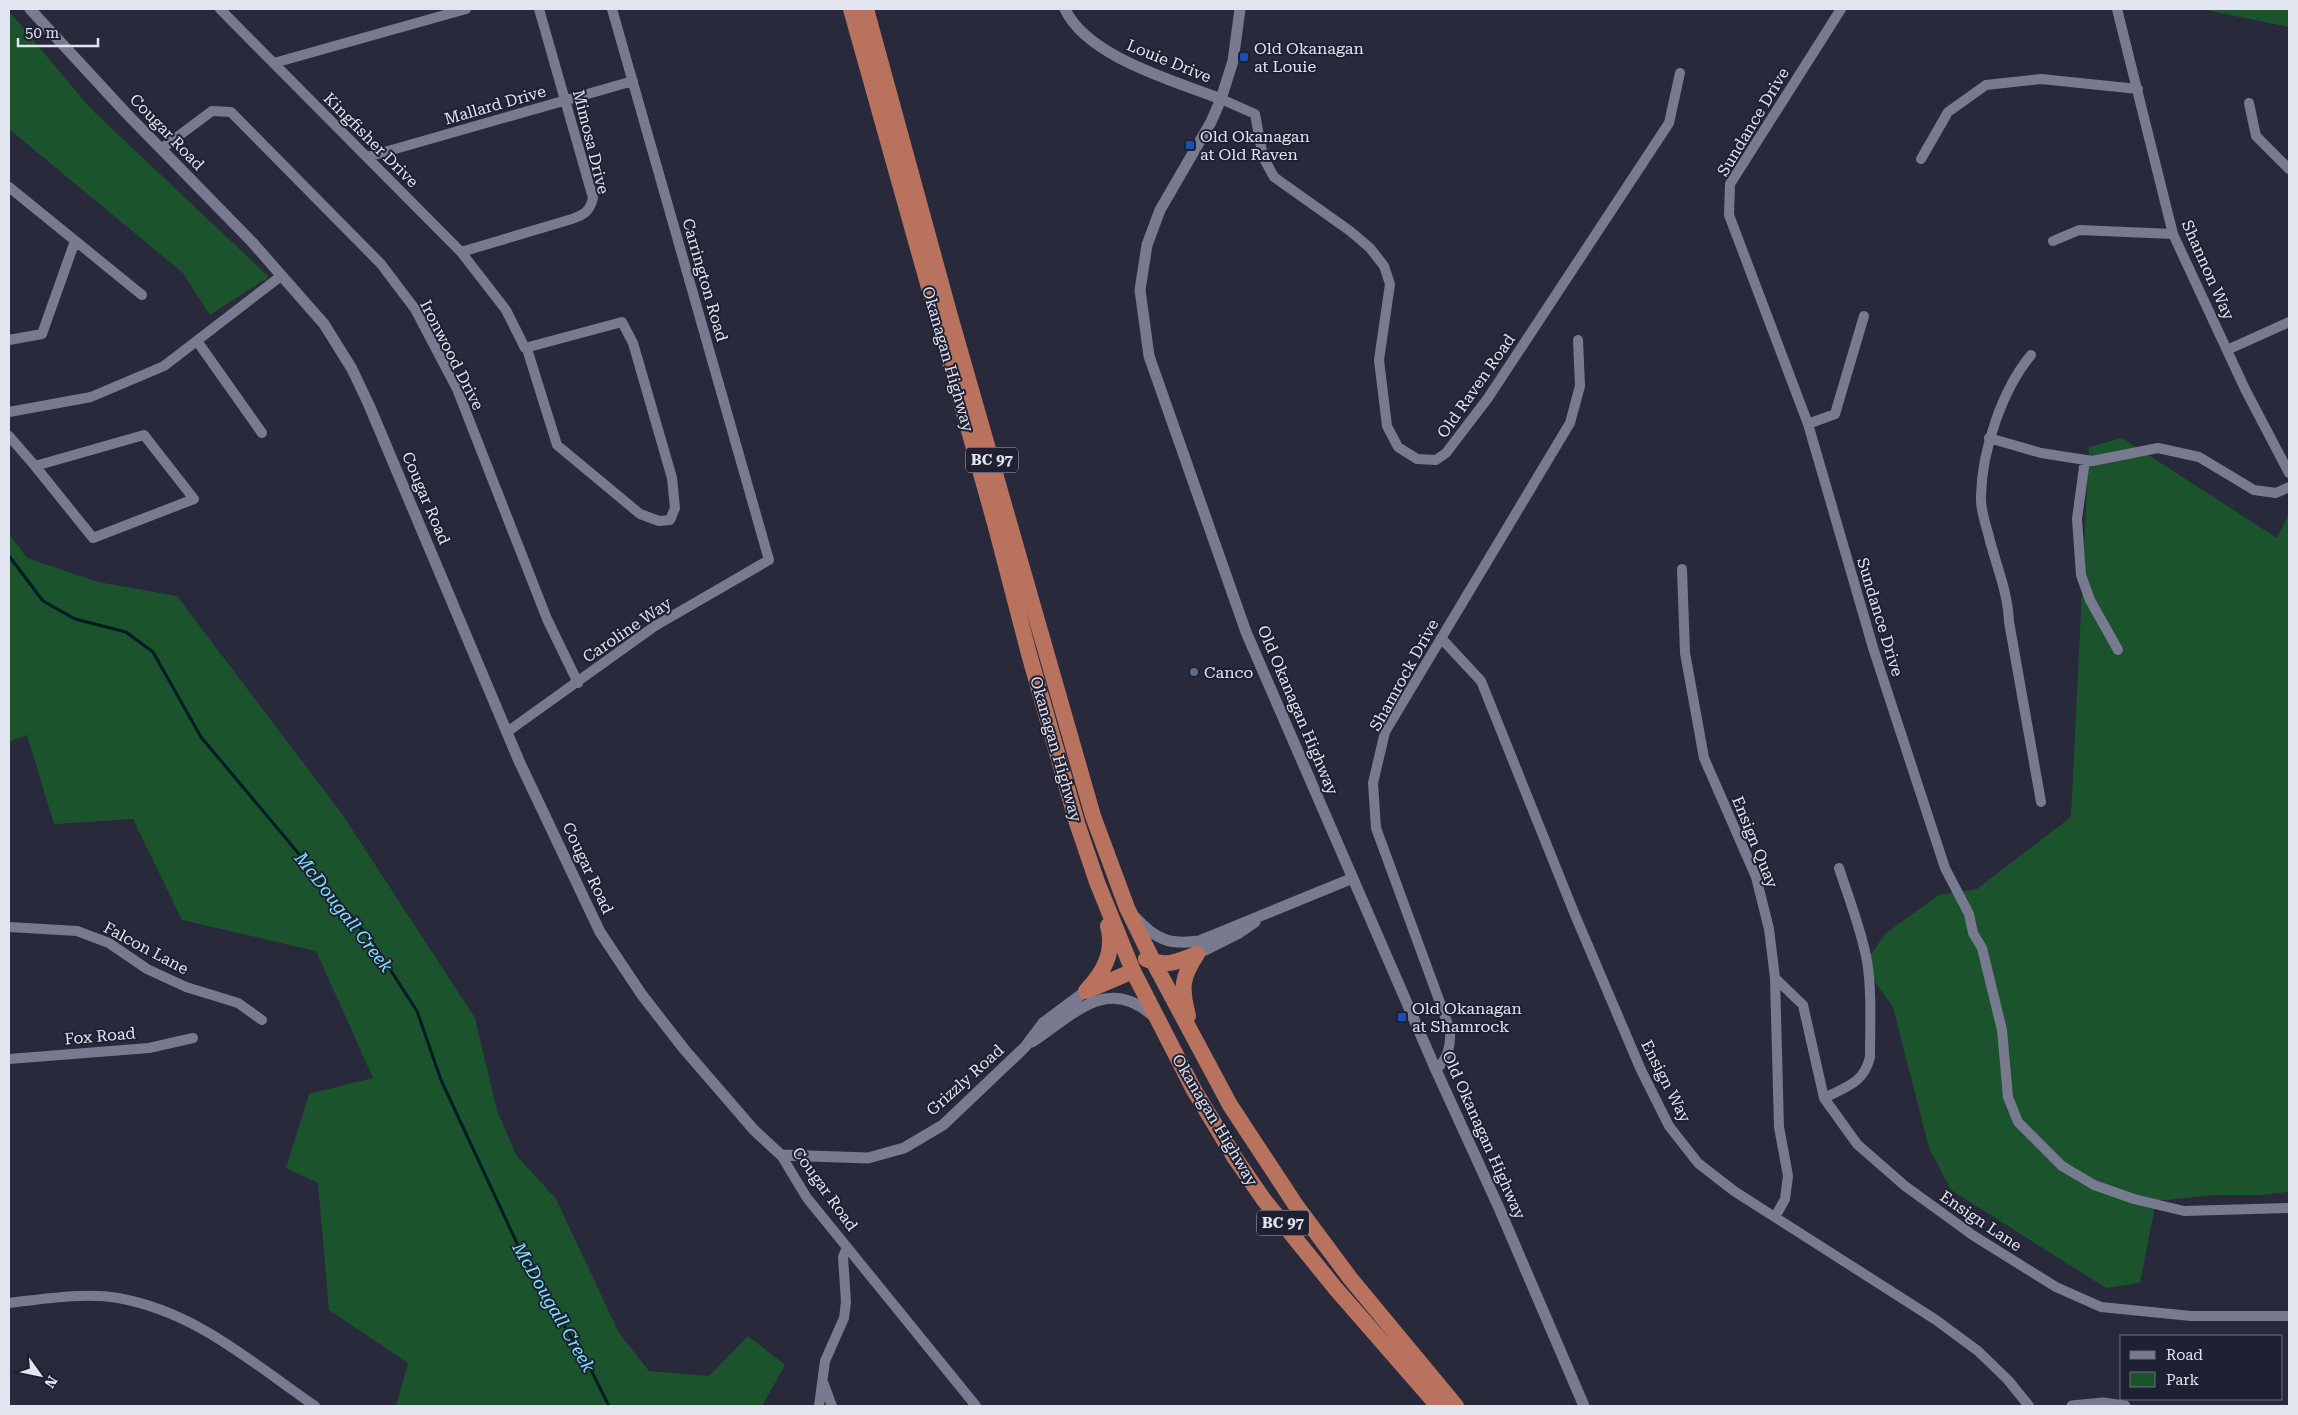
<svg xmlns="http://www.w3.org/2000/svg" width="2298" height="1415" viewBox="0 0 2298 1415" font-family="'Roboto Serif',serif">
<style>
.green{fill:#1b532c}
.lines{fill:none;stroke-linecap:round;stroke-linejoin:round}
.stream{stroke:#001c23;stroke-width:3}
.minor{stroke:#787b90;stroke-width:10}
.tertiary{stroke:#787b90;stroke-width:11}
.trunk{stroke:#b8725d;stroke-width:16}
.transit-dot{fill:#1a4fb4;stroke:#1f2132;stroke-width:2}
.service-dot{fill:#5c6f8a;stroke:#1f2132;stroke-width:2}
.labels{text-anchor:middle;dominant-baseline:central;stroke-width:4;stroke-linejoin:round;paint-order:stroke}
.shield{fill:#1f2132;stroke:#a8aab7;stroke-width:1}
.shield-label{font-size:15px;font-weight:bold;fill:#e2e4f0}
.poi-label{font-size:16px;fill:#e2e4f0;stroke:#1f2132;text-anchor:start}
.street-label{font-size:16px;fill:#e2e4f0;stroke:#1f2132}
.water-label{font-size:18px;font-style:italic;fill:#7fe3fd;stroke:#1f2132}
</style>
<rect width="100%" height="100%" fill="#282a3c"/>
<path class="green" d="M2201 9H2289V27Z
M9 11 90 108 269 277 210 315 183 273 9 129Z
M2122 438 2277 538 2289 513V1192L2261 1195H2214L2156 1201 2140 1283 2106 1288 1951 1190 1929 1148 1893 1007 1867 971V960L1886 933 1939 895 1977 889 2071 817 2089 447Z
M9 534 27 558 98 582 177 596 342 814 475 1018 497 1111 517 1156 556 1199 619 1333 649 1371 709 1376 748 1336 785 1365 762 1406H396L408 1363 329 1310 318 1183 286 1168 309 1094 373 1078 316 951 182 920 133 819 54 824 27 735 9 742Z"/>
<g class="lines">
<path class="stream" d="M9 556 43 601 75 619 126 632 153 652 201 737 371 940 417 1011 441 1080 528 1267 589 1366 609 1406"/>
<path class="minor" d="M220 9 461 252 506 310 525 348 622 322 633 343 672 478 675 508 670 520 659 521 640 514 557 445 527 349
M1841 9 1730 184 1729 215 1808 424 1874 651 1945 868 1969 914 1973 933 1982 948 2002 1030 2008 1097 2018 1122 2062 1166 2094 1185 2134 1199 2184 1211 2289 1208
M2117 9 2173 234 2245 389 2289 473
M274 63 466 9
M1221 99 1255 114 1263 157 1274 177 1350 231 1370 248 1384 266 1390 284 1379 360 1387 426 1398 447 1417 459 1436 460 1446 453 1488 398 1669 123 1680 73
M2249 103 2256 136 2289 169
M161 149 212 111 231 112 381 264 415 309 457 389 547 619 578 683
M367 157 633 81
M1921 159 1948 112 1986 85 2041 79 2138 89
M9 187 142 295
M2053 241 2079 230 2173 234
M461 252 572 219C584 215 590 211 593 198L539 9
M9 340 42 334 75 241
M197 341 262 433
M2227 350 2289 322
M2031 355C2002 390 1982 450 1981 496 1980 508 1985 522 1988 533 1995 563 2008 591 2009 622L2041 802
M9 412 91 397 164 366 281 276
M1808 424 1835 414 1864 316
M9 436 35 466 93 538 194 499 144 435 35 466
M1989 438 2041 453 2092 461 2158 448 2199 457 2254 490 2276 493 2289 487
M2085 460 2077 519 2081 575 2090 600 2118 650
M1682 569 1685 653 1704 758 1756 877 1769 929 1775 978 1779 1127 1788 1176 1785 1199 1775 1217
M1441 638 1481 681 1575 915 1641 1070 1669 1126 1698 1163 1734 1191 1936 1320 1978 1351 2008 1380 2029 1406
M507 732 655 626 769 560 612 9
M9 927 77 931 109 943 147 969 186 987 238 1003 262 1020
M1775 978 1803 1005 1824 1098 1857 1144 1905 1186 1974 1236 2056 1287 2101 1307 2191 1316H2289
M9 1059 149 1048 193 1038
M1436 1070C1448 1058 1451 1046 1450 1030L1376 828 1373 783 1385 732 1570 423 1580 386 1578 340
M1824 1098C1846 1087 1864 1083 1870 1057 1870 1025 1872 992 1867 961 1861 929 1849 899 1839 868
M781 1155 807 1198 976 1406
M9 1303C43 1299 84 1292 118 1298 197 1312 252 1363 315 1406
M823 1382 832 1406
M819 1406 825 1361 844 1318 846 1302 843 1257 847 1247"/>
<path class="tertiary" d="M30 9 126 113 252 242 324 324 352 369 369 405 519 761 600 932 642 995 684 1049 754 1130 781 1155 868 1158 904 1148 943 1125 1025 1047 1043 1023 1086 991
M1065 9C1087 57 1175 81 1221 99
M1240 9 1233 61 1221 99 1211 122 1160 210 1147 245 1140 290 1149 356 1246 632 1436 1070 1499 1208 1584 1406
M1136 918C1156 940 1170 945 1199 941L1353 878
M1197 954 1239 933 1255 922
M1032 1042C1072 1016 1107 974 1153 1016
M2072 1406 2103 1403 2125 1406"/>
<path class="trunk" d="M851 9 996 527 1029 654 1077 823 1097 882 1133 971 1194 1090 1235 1158 1264 1200 1336 1289 1438 1406
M866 9 950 316 1093 816 1127 908 1154 963 1230 1105 1295 1204 1350 1278 1456 1406
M1146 959C1165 968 1179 961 1197 954
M1089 990 1133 971
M1086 991C1104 972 1115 952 1108 926
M1188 1016C1181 988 1181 978 1197 954"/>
</g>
<g class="transit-dot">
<rect x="1239" y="52" width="10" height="10" rx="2.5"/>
<rect x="1185" y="140" width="10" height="10" rx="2.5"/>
<rect x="1397" y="1012" width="10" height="10" rx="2.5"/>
</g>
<circle class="service-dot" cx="1194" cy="672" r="5"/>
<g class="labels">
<g class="shield">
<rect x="966" y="447.5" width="52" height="25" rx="4"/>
<rect x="1257" y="1210.5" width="52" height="25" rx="4"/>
</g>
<g class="shield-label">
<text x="992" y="460">BC 97</text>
<text x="1283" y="1223">BC 97</text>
</g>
<g class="poi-label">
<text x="1254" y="48">Old Okanagan<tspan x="1254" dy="18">at Louie</tspan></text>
<text x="1200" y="136">Old Okanagan<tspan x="1200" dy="18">at Old Raven</tspan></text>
<text x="1204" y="672">Canco</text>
<text x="1412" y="1008">Old Okanagan<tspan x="1412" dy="18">at Shamrock</tspan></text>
</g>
<g class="street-label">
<text transform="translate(1169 61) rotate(22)">Louie Drive</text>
<text transform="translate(495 105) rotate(-16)">Mallard Drive</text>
<text transform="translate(1753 122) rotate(-59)">Sundance Drive</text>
<text transform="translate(167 132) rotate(46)">Cougar Road</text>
<text transform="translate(371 140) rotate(45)">Kingfisher Drive</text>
<text transform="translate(591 142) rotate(76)">Mimosa Drive</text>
<text transform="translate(2208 270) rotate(66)">Shannon Way</text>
<text transform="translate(705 280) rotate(74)">Carrington Road</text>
<text transform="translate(452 355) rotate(63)">Ironwood Drive</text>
<text transform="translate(948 359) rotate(74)">Okanagan Highway</text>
<text transform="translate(1476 386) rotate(-55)">Old Raven Road</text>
<text transform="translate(426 498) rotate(67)">Cougar Road</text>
<text transform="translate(1880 617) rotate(73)">Sundance Drive</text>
<text transform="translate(627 630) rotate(-34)">Caroline Way</text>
<text transform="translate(1404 675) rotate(-61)">Shamrock Drive</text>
<text transform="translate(1298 710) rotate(67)">Old Okanagan Highway</text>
<text transform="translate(1056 749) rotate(74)">Okanagan Highway</text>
<text transform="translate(1755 842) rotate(68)">Ensign Quay</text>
<text transform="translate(588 868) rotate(65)">Cougar Road</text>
<text transform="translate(146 948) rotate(28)">Falcon Lane</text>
<text transform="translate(100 1036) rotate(-5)">Fox Road</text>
<text transform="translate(965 1080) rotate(-42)">Grizzly Road</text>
<text transform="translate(1666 1081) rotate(63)">Ensign Way</text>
<text transform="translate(1215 1120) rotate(59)">Okanagan Highway</text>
<text transform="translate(1484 1135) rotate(66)">Old Okanagan Highway</text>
<text transform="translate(825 1189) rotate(54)">Cougar Road</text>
<text transform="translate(1981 1221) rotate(34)">Ensign Lane</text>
</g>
<g class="water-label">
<text transform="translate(344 912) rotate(52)">McDougall Creek</text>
<text transform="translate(554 1307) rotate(60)">McDougall Creek</text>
</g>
</g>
<rect width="2298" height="1415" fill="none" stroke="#e2e4f0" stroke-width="20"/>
<rect x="2120" y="1335" width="162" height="65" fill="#1f2132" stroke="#6d6f7e"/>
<rect x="2130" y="1351" width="25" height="8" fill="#787b90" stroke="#6d6f7e"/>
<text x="2166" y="1360" font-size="15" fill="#e2e4f0">Road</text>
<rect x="2130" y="1372" width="25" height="15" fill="#1b532c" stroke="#6d6f7e"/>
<text x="2166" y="1385" font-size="15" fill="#e2e4f0">Park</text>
<g transform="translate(40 1375) rotate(123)" stroke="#1f2132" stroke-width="4" paint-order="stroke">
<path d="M0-4L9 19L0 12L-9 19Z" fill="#e2e4f0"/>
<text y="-8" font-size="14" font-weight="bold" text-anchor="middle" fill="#e2e4f0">N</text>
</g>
<path d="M18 38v8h80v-8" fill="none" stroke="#e2e4f0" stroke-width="2.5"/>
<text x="25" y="38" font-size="15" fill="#e2e4f0" stroke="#1f2132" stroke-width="4" paint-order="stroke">50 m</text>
</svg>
